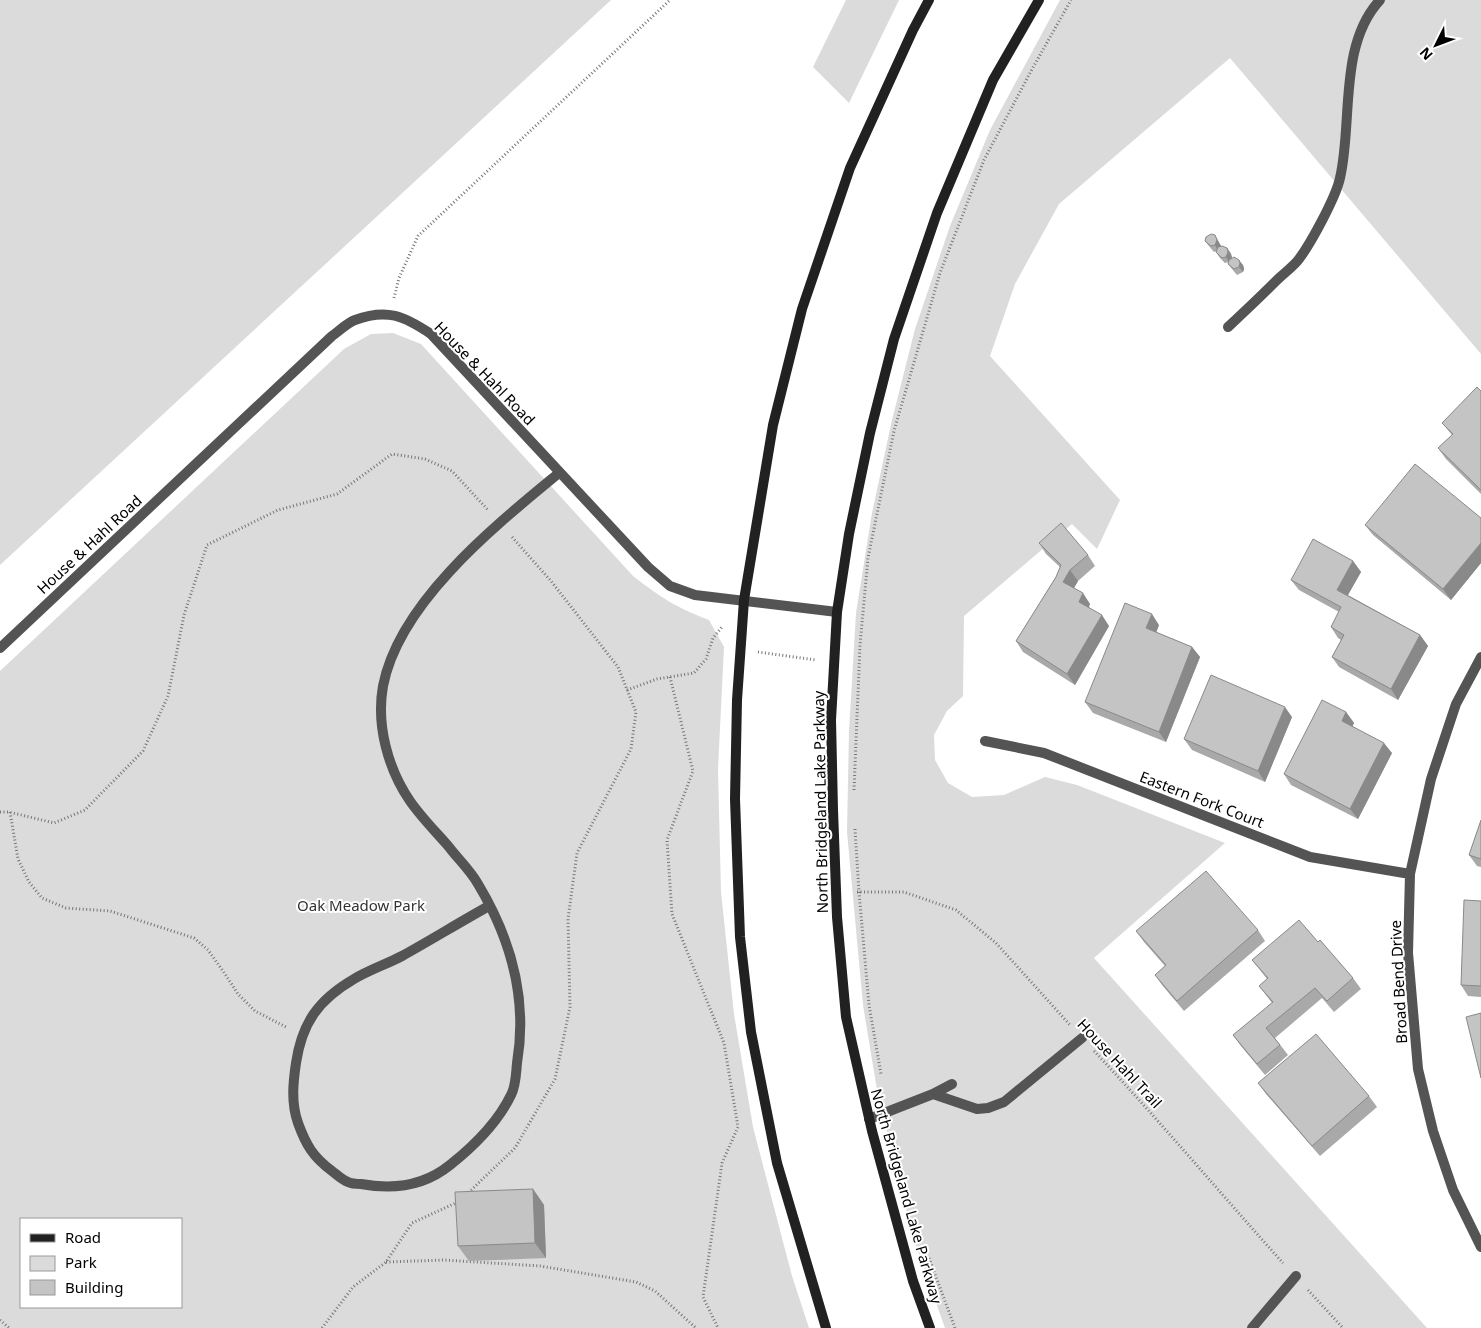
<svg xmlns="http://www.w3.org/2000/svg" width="1481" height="1328" viewBox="0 0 1481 1328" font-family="'Noto Sans',sans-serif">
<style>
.green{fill:#dbdbdb;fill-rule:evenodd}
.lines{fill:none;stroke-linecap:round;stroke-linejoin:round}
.path{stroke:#767676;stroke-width:3;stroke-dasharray:1 2.5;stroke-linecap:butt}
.service{stroke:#545454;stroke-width:10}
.minor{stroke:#545454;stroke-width:10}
.tertiary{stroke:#545454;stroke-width:10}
.secondary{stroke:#212121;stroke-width:10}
.wall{fill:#a9a9a9}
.shaded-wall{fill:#898989}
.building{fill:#c4c4c4;stroke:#898989}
.labels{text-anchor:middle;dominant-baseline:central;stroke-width:4;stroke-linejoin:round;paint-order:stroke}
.street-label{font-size:15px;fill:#000;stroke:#fff}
.park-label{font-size:15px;fill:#323232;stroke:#fff}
</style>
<rect width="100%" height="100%" fill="#fff"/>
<path class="green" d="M0 0H611L0 565Z
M846 0H899L849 103 813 67Z
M1060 0H1481V354L1230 58 1059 204 1015 284 990 356 1120 500 1097 549 1072 524 964 616 963 696 947 711 934 735 935 760 948 783 972 797 1004 795 1045 777 1077 785 1225 843 1094 958 1427 1328H945L918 1252 897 1176 876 1084 863 1005 847 832 849 731 856 613 872 513 892 420 915 329 950 226 990 130Z
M393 333 421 344 633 576C660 597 677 608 709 620L724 647 718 769 721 892 734 1014 753 1127 792 1276 809 1328H0V671L344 349 371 334ZM21 1219H181V1307H21Z"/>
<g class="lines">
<path class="path" d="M394 298 399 278 418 236 670 0
M758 652 816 660
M670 677 693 771 667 840 672 914 724 1043 738 1127 722 1163 703 1297 718 1328
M627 690 657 679 694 673 706 659 713 638 722 627
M854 790 860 645 868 558 894 431 940 273 984 160 1031 71 1071 0
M0 812H9L54 823 85 810 143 751 168 696 184 615 207 545 278 510 337 494 392 454 425 459 452 471 488 510
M10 812 18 859 29 882 42 898 66 908 110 911 194 938 208 950 223 971 238 994 255 1011 286 1027
M855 829 859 892 869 1005 881 1074
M857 892H904L956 910 996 943 1070 1025
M1094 1051C1159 1120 1220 1193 1283 1263
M466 1195 515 1148 555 1079 570 1007 568 919 577 853 631 749 636 712 618 667 551 581 512 537
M929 1258 955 1328
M386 1262 444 1260 540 1266 636 1282 655 1291 696 1328
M1308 1290 1343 1328
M0 1320 9 1328
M322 1328 353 1287 386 1262 412 1223 458 1202"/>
<path class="service" d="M1228 327C1244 312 1261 296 1277 280 1284 273 1293 267 1299 259 1311 243 1336 197 1340 178 1353 123 1338 45 1380 0
M489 906C460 922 431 940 402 956 387 964 369 970 354 979 318 1000 302 1023 296 1063 293 1083 291 1103 298 1123 306 1145 313 1157 332 1171 336 1174 342 1180 348 1182 352 1184 357 1184 361 1184 393 1190 424 1186 450 1165 474 1146 497 1124 511 1095 516 1086 516 1073 517 1063 528 998 511 939 478 884 470 870 458 859 449 847 436 832 421 817 410 801 388 769 376 725 383 686 399 602 496 525 559 473
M933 1094 977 1109 988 1108 1004 1102 1082 1038
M869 1119 933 1094 952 1084
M1252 1328 1296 1276"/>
<path class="minor" d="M1481 657 1456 704 1431 779 1410 874 1408 953 1418 1069 1433 1131 1453 1190 1481 1247
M985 741 1044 753 1310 857 1410 874"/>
<path class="tertiary" d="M0 648 332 336C339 331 347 323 355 320 387 308 404 316 431 334L648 567 670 586 695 595 837 612"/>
<path class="secondary" d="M826 1328 777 1163 751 1032 740 937 735 799 737 700 744 600 773 425 802 309 850 168 913 30 929 0
M930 1328 913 1281 872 1131 846 1017 837 917 833 810 831 720 837 612 849 534 870 433 894 339 937 213 993 80 1039 0"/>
</g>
<path class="wall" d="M1205 241H1218L1221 246 1227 248 1231 253 1232 257 1231 259 1243 265 1244 269 1243 272 1237 275 1232 269 1228 264 1229 262 1225 263 1220 258 1216 252 1217 251 1214 252 1209 246Z
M1481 391V494L1446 459 1438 448 1452 435 1442 423Z
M1481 518V563L1451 600 1373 535 1365 525Z
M1039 543 1088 555 1095 566 1078 581 1074 588 1090 604 1089 607 1109 626 1075 685 1023 652 1016 641 1056 577 1060 567 1046 554Z
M1353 561 1361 572 1348 595 1420 635 1428 646 1398 700 1339 667 1332 657 1341 640 1338 638 1331 627 1339 612 1299 590 1291 580Z
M1159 625 1156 632 1192 647 1200 657 1166 742 1093 713 1085 702Z
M1346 712 1354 723 1352 726 1392 753 1358 819 1291 785 1284 774Z
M1292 717 1265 782 1192 750 1184 739Z
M1481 820V867L1477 866 1469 855Z
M1481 901V997L1468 996 1461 985Z
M1258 930 1265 941 1184 1011 1162 985 1155 975 1165 966 1144 942 1136 931Z
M1318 942 1353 978 1361 989 1334 1012 1322 998 1275 1038 1288 1055 1265 1075 1241 1046 1233 1035 1272 1003 1259 986 1267 979 1260 970 1252 960Z
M1258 1083 1369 1096 1377 1107 1320 1156 1266 1094Z
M533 1189 544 1205 546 1258 469 1261 458 1246Z"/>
<path class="shaded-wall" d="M1215 235 1221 246 1218 251 1215 245Z
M1227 248 1232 257 1229 262 1226 257Z
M1239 260 1243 265 1244 269 1243 272 1239 267Z
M1481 543V563L1451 600 1443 589Z
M1353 561 1361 572 1345 600 1337 590Z
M1070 570 1078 581 1071 593 1063 582Z
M1083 593 1090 604 1086 612 1079 602Z
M1152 614 1159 625 1154 639 1146 628Z
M1102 615 1109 626 1075 685 1067 674Z
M1420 635 1428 646 1398 700 1391 689Z
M1192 647 1200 657 1166 742 1159 732Z
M1285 707 1292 717 1265 782 1258 771Z
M1346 712 1354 723 1350 732 1342 721Z
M1384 743 1392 753 1358 819 1350 809Z
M533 1189 544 1205 546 1258 535 1243Z"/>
<path class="building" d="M1211 234 1215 235 1217 240 1215 245 1211 246 1205 241 1206 237Z
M1222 246 1227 248 1228 252 1226 257 1222 258 1216 252 1218 247Z
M1234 257 1239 260 1240 263 1239 267 1234 269 1228 264 1229 260Z
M1477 387 1481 391V490L1438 448 1453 434 1442 423Z
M1415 464 1481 518V543L1443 589 1365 525Z
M1061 523 1088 555 1070 570 1063 582 1083 593 1079 602 1102 615 1067 674 1016 641 1056 577 1061 565 1039 543Z
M1313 539 1353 561 1337 590 1420 635 1391 689 1332 657 1344 635 1331 627 1341 607 1291 580Z
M1125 603 1152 614 1146 628 1192 647 1159 732 1085 702Z
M1211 675 1285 707 1258 771 1184 739Z
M1322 700 1346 712 1342 721 1384 743 1350 809 1284 774Z
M1481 820V859L1469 855Z
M1206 871 1258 930 1177 1001 1155 975 1166 965 1136 931Z
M1464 900 1481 901V986L1461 985Z
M1299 920 1318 942 1320 940 1353 978 1327 1001 1315 988 1266 1028 1280 1045 1257 1064 1233 1035 1273 1002 1259 986 1268 978 1252 960Z
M1481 1013V1078L1466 1017Z
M1316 1034 1369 1096 1312 1146 1258 1083Z
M533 1189 535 1243 458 1246 455 1192Z"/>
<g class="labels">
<g class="street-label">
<text transform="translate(485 373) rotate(46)">House &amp; Hahl Road</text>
<text transform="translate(89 544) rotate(-43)">House &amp; Hahl Road</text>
<text transform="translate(1202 799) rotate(21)">Eastern Fork Court</text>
<text transform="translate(820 802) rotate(-91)">North Bridgeland Lake Parkway</text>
<text transform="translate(1398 982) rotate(-93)">Broad Bend Drive</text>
<text transform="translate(1120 1063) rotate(47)">House Hahl Trail</text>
<text transform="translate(907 1196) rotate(74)">North Bridgeland Lake Parkway</text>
</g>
<g class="park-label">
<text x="361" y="905">Oak Meadow Park</text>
</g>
</g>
<rect x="20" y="1218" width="162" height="90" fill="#ffffff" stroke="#999999"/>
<rect x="30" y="1234" width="25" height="8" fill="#212121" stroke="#999999"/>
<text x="65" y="1243" font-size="15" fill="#000000">Road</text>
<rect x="30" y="1256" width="25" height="15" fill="#dbdbdb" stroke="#999999"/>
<text x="65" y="1268" font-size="15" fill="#000000">Park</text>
<rect x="30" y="1280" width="25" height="15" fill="#c4c4c4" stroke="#999999"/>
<text x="65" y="1293" font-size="15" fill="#000000">Building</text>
<g transform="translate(1436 45) rotate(228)" stroke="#ffffff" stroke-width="4" paint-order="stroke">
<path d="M0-4L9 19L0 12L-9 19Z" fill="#000000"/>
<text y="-8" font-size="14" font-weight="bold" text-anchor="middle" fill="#000000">N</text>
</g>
</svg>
